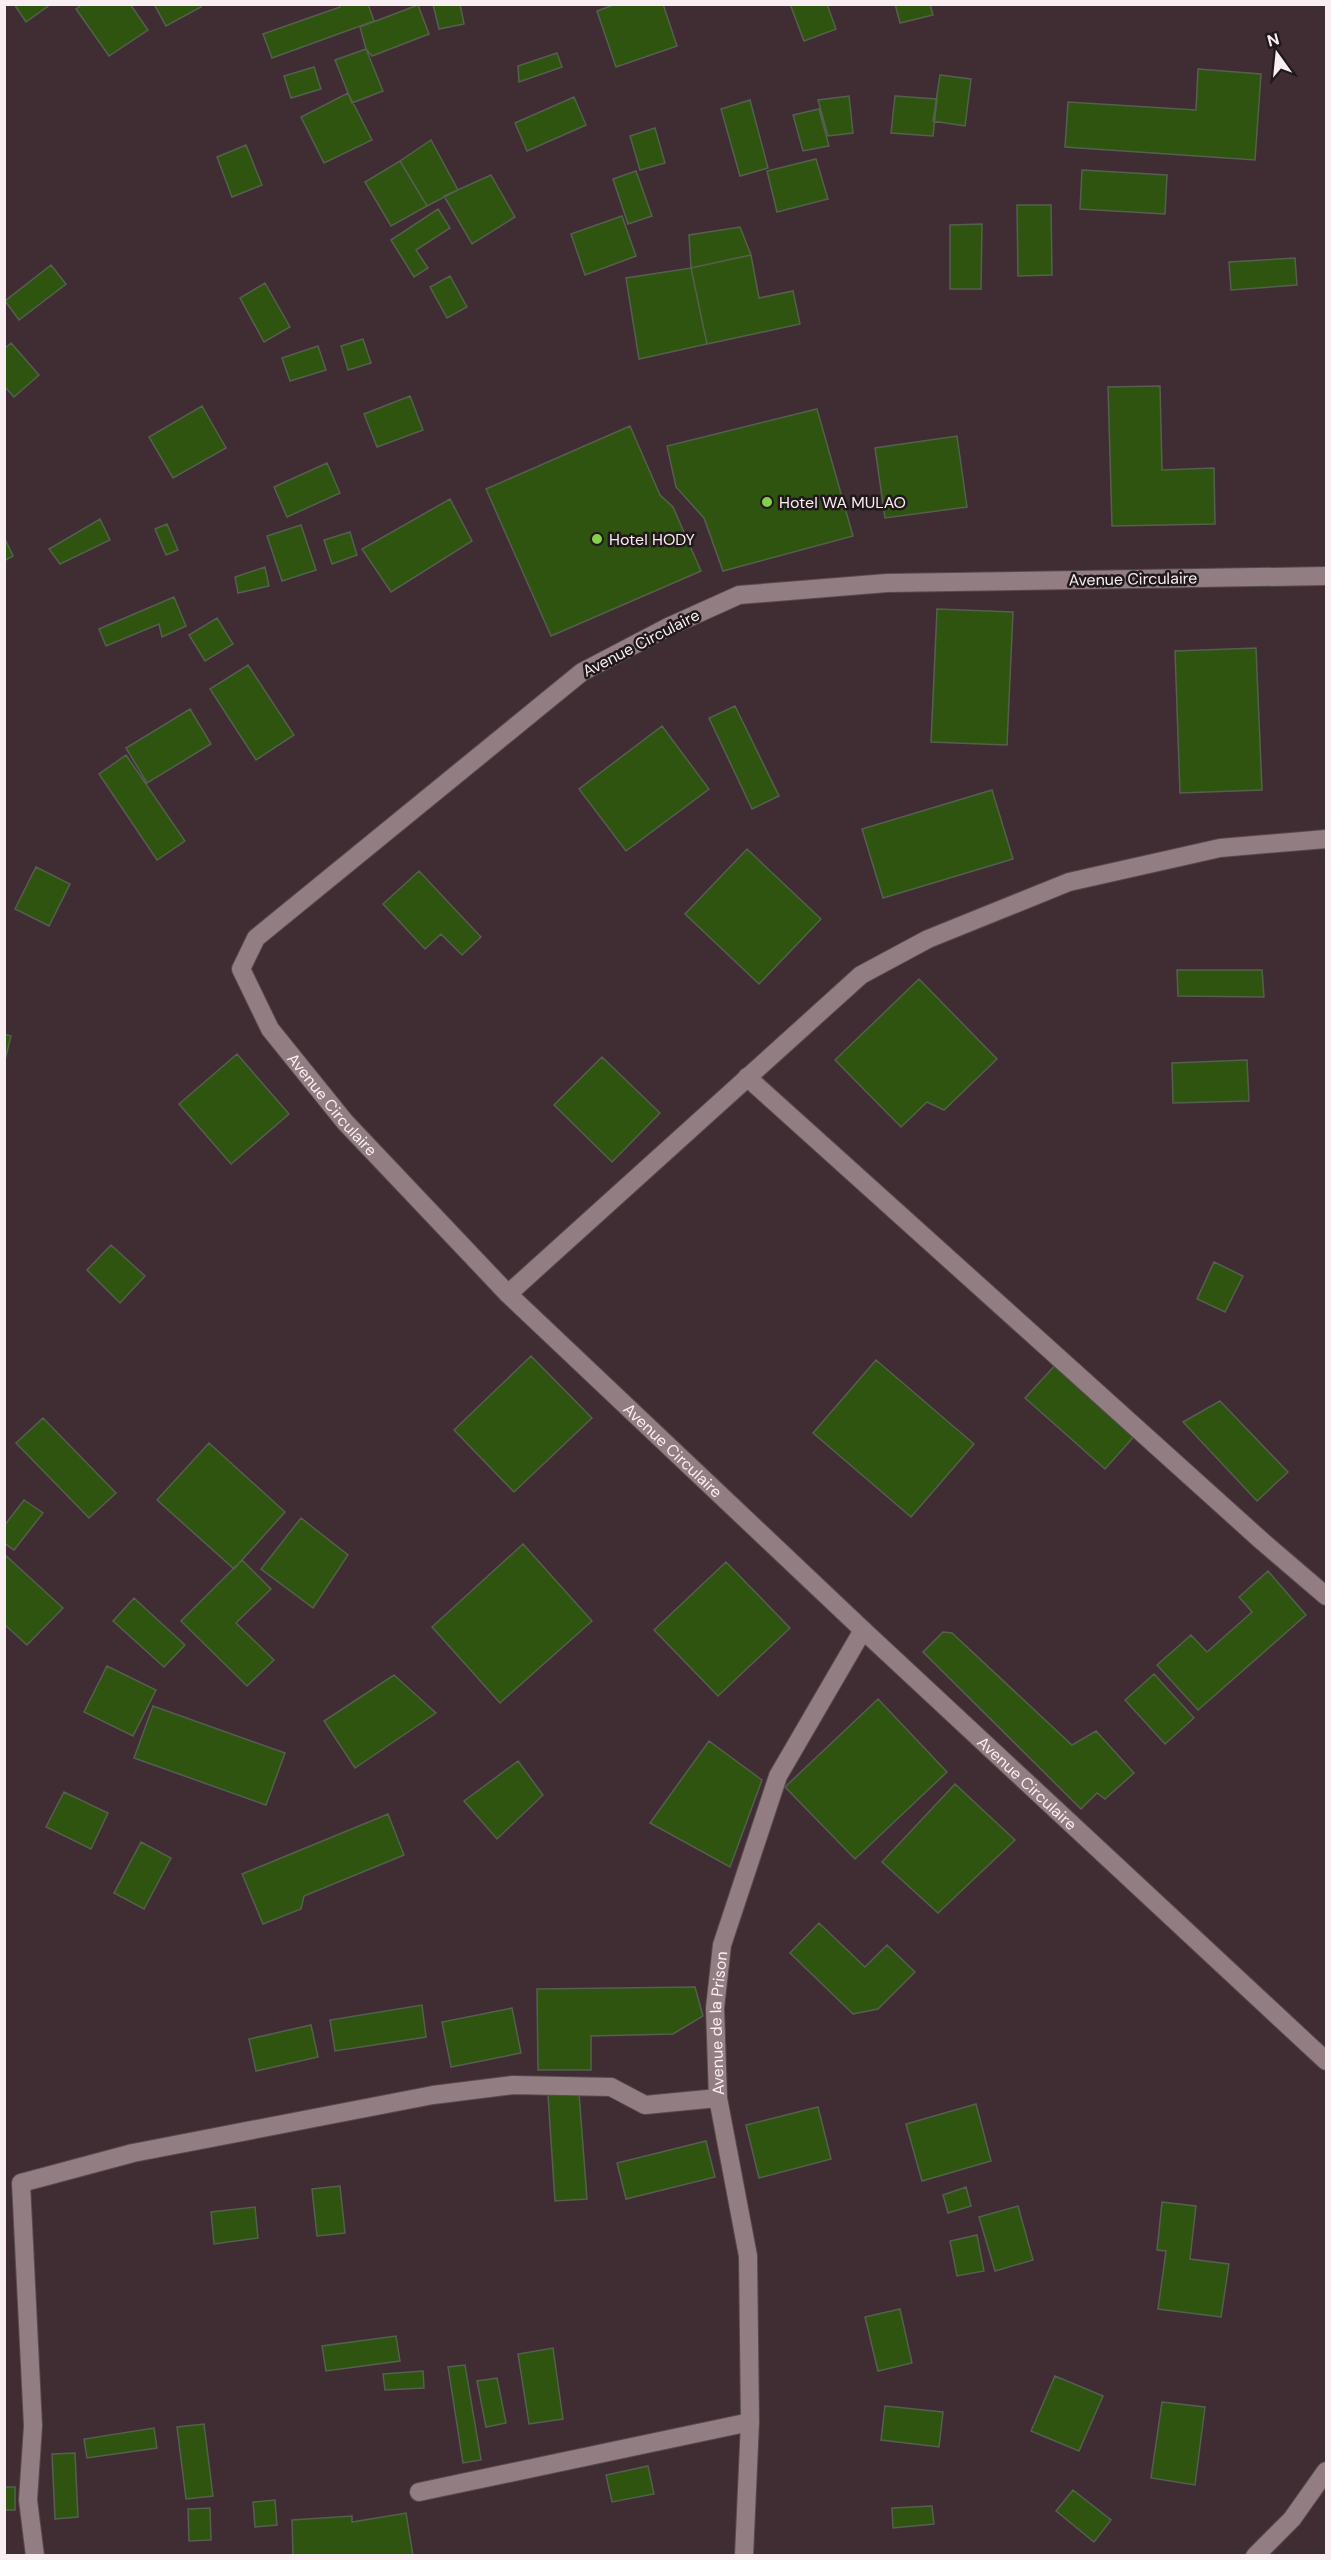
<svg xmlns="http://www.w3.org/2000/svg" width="1331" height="2560" viewBox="0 0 1331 2560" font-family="'DM Sans',sans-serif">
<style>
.building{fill:#2f540f;stroke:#555f50;stroke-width:1.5}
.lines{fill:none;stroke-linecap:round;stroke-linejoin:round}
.minor-casing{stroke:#58494e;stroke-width:20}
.minor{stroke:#917d82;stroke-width:18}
.poi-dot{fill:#85cf4c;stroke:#20181a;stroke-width:2}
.labels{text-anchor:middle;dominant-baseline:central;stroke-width:5;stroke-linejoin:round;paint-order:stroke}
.poi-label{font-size:16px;fill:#f9eef1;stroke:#20181a;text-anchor:start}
.street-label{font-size:16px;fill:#f9eef1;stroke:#20181a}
</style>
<rect width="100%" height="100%" fill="#3f2d33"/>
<path class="building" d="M14 4H51L26 22Z
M83 4H130L148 30 109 56 76 9Z
M154 4H200L201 7 166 26Z
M339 4H368L374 21 272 58 263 34 340 7Z
M433 4H460L464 24 439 29Z
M616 4H663L677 46 616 67 597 11Z
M790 4H827L836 29 804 41Z
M895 4H930L933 15 900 23Z
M418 5 429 34 372 56 366 49 360 27Z
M366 49 383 91 352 103 335 60Z
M557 53 562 67 519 82 518 66Z
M314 67 321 89 291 98 284 76Z
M1198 69 1261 74 1255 160 1065 147 1068 102 1196 110Z
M940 75 971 79 965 126 933 121Z
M348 93 372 140 324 163 301 117Z
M849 96 853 133 828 136 818 100Z
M895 96 937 99 933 136 891 133Z
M574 97 586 125 527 151 515 123Z
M750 100 768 168 740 176 721 109Z
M819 109 829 146 803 151 793 115Z
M655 128 665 163 640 170 630 136Z
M431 140 458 190 427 206 400 161Z
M246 145 262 185 232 197 217 157Z
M816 159 828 199 777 212 767 171Z
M400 161 427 206 391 226 365 182Z
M1082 170 1167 175 1165 214 1080 209Z
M636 171 652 216 628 224 613 179Z
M491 175 515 217 472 244 444 196Z
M1017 205H1051L1052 275 1018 276Z
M438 209 450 228 416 250 428 268 414 277 391 240Z
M622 216 636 256 585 275 571 234Z
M982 224 981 289H950V225Z
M740 227 751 255 691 268 689 235Z
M751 255 759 298 793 291 800 324 707 344 691 268Z
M1295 258 1297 285 1231 290 1229 262Z
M51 265 66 284 19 320 5 301Z
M691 268 707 344 639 359 626 278Z
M450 276 467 307 447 318 430 287Z
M265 283 290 327 264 342 240 298Z
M363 339 371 363 348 370 341 346Z
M11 343 39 375 14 397 4 386V349Z
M318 346 326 370 290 381 282 358Z
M1160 386 1162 470 1214 468 1215 524 1112 526 1108 387Z
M410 396 423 430 377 447 364 414Z
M202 406 226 448 173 478 149 437Z
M817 409 853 536 723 571 704 518 676 487 667 446Z
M630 426 660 495 673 507 701 571 551 636 486 489Z
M957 436 967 507 885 518 875 448Z
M327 463 340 493 287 517 274 487Z
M450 499 472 541 391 592 362 549Z
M100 519 110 540 60 564 49 549Z
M167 524 178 550 166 555 155 529Z
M301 525 316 570 282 581 267 536Z
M350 532 357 555 332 564 324 540Z
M4 537 13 556 4 561Z
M265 567 269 586 238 593 235 577Z
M174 597 186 626 162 637 159 624 106 646 99 629Z
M937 609 1013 612 1007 745 931 742Z
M217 618 233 644 205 661 189 635Z
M1256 648 1262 790 1180 793 1175 651Z
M248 665 294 735 256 760 210 689Z
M735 706 779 796 752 809 709 718Z
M190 709 211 744 147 783 126 748Z
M662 726 709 789 626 851 579 789Z
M126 755 185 841 157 860 99 774Z
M992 790 1013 859 883 898 862 829Z
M747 849 821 919 759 984 685 914Z
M36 867 70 884 49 926 15 909Z
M419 871 481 937 462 955 441 934 425 949 383 904Z
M1177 970H1262L1264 997 1178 996Z
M919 979 997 1059 944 1110 927 1102 901 1127 835 1060Z
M4 1034 11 1036 4 1064Z
M237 1054 289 1114 231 1164 179 1104Z
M602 1057 660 1113 612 1162 554 1105Z
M1247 1060 1249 1101 1173 1103 1172 1063Z
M111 1245 145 1276 120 1303 87 1270Z
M1214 1262 1243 1276 1225 1312 1197 1299Z
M531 1356 592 1418 514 1492 454 1430Z
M876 1360 974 1444 911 1517 813 1433Z
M1059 1361 1138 1432 1105 1469 1025 1398Z
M1220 1401 1288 1472 1257 1501 1183 1422Z
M43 1418 116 1493 89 1518 16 1443Z
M209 1443 285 1512 234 1569 157 1500Z
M24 1500 43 1513 14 1550 4 1543V1526Z
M301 1518 348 1555 313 1608 261 1569Z
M523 1544 592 1621 500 1703 432 1627Z
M4 1554 63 1608 27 1645 4 1624Z
M242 1560 271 1589 236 1623 274 1660 247 1686 181 1621Z
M726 1562 790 1628 718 1696 654 1630Z
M1268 1571 1306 1615 1198 1710 1157 1665 1191 1635 1207 1652 1252 1612 1239 1597Z
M134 1598 185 1645 164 1667 113 1621Z
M943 1632 952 1633 1072 1745 1096 1731 1134 1773 1105 1799 1097 1793 1081 1809 923 1652Z
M107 1666 156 1690 133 1736 84 1712Z
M1154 1674 1194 1718 1165 1744 1125 1700Z
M394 1675 436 1713 355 1768 324 1721Z
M878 1699 947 1772 855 1859 785 1787Z
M153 1706 285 1753 266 1805 134 1758Z
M709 1741 762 1780 730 1867 650 1823Z
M518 1761 543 1795 497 1839 464 1801Z
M955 1784 1015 1840 938 1913 882 1862Z
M64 1792 108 1813 91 1849 46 1827Z
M388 1814 404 1855 304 1896 301 1909 263 1924 242 1874Z
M141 1842 171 1858 144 1909 114 1893Z
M819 1923 865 1967 887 1945 915 1972 878 2009 853 2014 790 1953Z
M695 1987 703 2016 673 2034 591 2036V2070H538L537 1989Z
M422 2005 426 2037 335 2051 330 2020Z
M512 2008 521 2053 451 2067 442 2022Z
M311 2025 318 2057 256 2071 249 2039Z
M579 2093 587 2199 555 2201 548 2095Z
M976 2104 991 2161 922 2181 906 2124Z
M818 2107 831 2159 759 2178 746 2125Z
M706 2141 715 2177 626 2199 617 2163Z
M340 2186 345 2233 317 2236 312 2189Z
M966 2187 971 2206 948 2213 943 2195Z
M1162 2202 1196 2206 1190 2259 1229 2264 1221 2317 1158 2309 1166 2251 1157 2250Z
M1018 2206 1033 2260 995 2271 979 2217Z
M255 2207 258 2238 214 2244 211 2212Z
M977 2235 984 2271 957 2276 950 2241Z
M900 2309 912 2363 878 2371 865 2317Z
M396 2336 400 2361 326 2371 322 2346Z
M553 2348 563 2419 529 2424 518 2354Z
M465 2365 481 2460 463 2463 448 2367Z
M423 2371 424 2388 385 2390 383 2374Z
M1055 2376 1103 2396 1079 2451 1031 2431Z
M497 2378 506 2423 486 2427 477 2381Z
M1162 2402 1205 2407 1195 2485 1151 2478Z
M885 2406 943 2412 939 2447 881 2440Z
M204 2424 213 2496 186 2499 177 2427Z
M154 2428 157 2448 87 2458 84 2439Z
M75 2453 78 2517 55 2519 52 2454Z
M648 2466 654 2494 612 2502 606 2475Z
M4 2487H15V2510H4Z
M1073 2490 1111 2520 1094 2542 1056 2511Z
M275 2500 277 2525 255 2527 253 2502Z
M932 2506 934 2524 893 2528 892 2508Z
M210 2508 211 2540 189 2541 188 2509Z
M406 2513 413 2556H293L292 2520 352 2516V2522Z"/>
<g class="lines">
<defs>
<g id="minor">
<path id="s1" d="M1326 576 887 583 739 595 668 627 582 672 256 938 241 969 270 1029 345 1122 508 1294 863 1630 1326 2061"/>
<path d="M747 1077 1263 1542 1326 1596"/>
<path d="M508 1294 861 975 928 939 1069 882 1220 848 1326 839"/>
<path d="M419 2492 750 2422"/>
<path d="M35 2556 28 2500 33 2426 21 2183 133 2153 433 2095 513 2085 611 2087 645 2105 718 2098"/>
<path id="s2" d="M744 2556 750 2422 748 2256 718 2098 715 2008 722 1945 778 1776 863 1630"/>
<path d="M1255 2556 1292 2519 1326 2471"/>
</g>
</defs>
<use href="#minor" class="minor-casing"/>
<use href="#minor" class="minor"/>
</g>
<g class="poi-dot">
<circle cx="767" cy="502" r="6"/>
<circle cx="597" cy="539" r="6"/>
</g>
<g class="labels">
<g class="poi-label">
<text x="779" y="502">Hotel WA MULAO</text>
<text x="609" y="539">Hotel HODY</text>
</g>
<g class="street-label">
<text transform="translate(1133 579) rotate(-1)">Avenue Circulaire</text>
<text transform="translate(641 643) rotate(-27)">Avenue Circulaire</text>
<text stroke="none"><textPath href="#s1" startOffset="1382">Avenue Circulaire</textPath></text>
<text stroke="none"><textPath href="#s1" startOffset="1868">Avenue Circulaire</textPath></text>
<text stroke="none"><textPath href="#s1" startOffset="2354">Avenue Circulaire</textPath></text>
<text stroke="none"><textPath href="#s2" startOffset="536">Avenue de la Prison</textPath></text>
</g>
</g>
<rect width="1331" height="2560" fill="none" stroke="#f9eef1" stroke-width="12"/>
<g transform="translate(1277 54) rotate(345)" stroke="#20181a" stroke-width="4.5" paint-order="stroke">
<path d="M0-4.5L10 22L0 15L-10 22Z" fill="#f9eef1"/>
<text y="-9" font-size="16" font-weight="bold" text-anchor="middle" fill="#f9eef1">N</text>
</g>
</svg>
